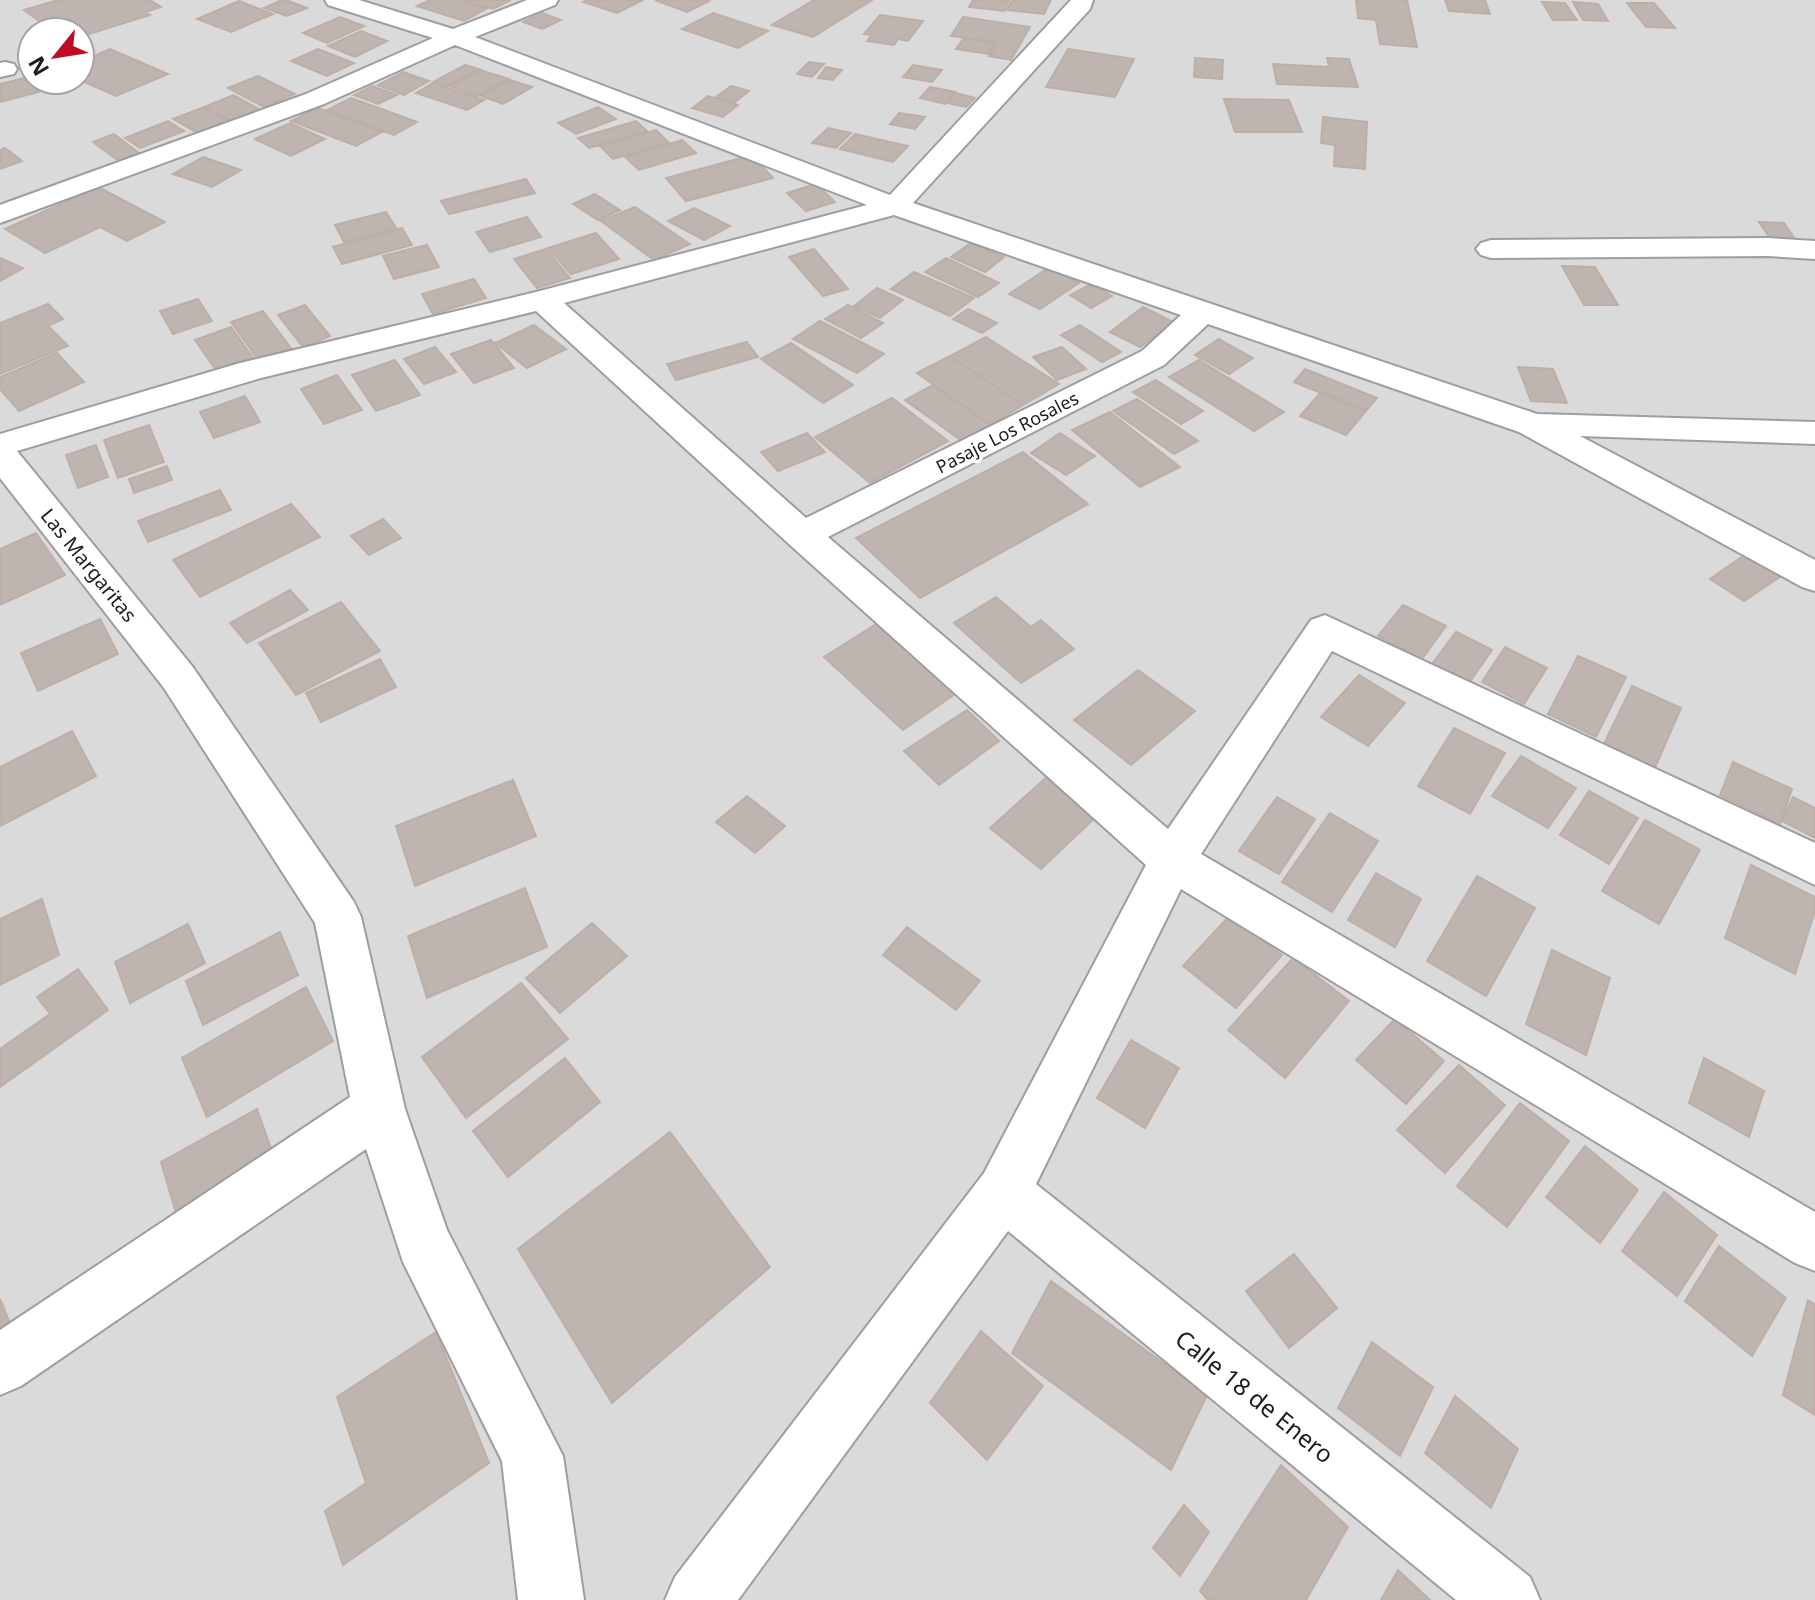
<svg xmlns="http://www.w3.org/2000/svg" width="1815" height="1600" viewBox="0 0 1815 1600" font-family="'Noto Sans',sans-serif">
<style>
.residential{fill:#dbdada;fill-rule:evenodd}
.building{fill:#beb4b0;stroke:#beaea6;stroke-width:2}
.lines{fill:none;stroke-linecap:round;stroke-linejoin:round}
.minor-casing{stroke:#9e9e9e;stroke-width:4}
.minor{fill:#fff;fill-rule:evenodd}
.labels{text-anchor:middle;dominant-baseline:central;stroke-width:7;stroke-linejoin:round;paint-order:stroke}
.far-street-label{font-size:18px;fill:#1d1d1d;stroke:#fff}
.street-label{font-size:20px;fill:#1d1d1d;stroke:#fff}
.near-street-label{font-size:24px;fill:#1d1d1d;stroke:#fff}
</style>
<rect width="100%" height="100%" fill="#ede8e3"/>
<path class="residential" d="M0 0H1815V1600H0ZM32 32H80V80H32Z"/>
<path class="building" d="M58 0H150L161 7 145 12 150 15 80 37V32H54L24 10Z
M282 0H286L307 8 287 16 264 8Z
M430 0H457L486 9 464 21 417 6Z
M463 0H511L493 9Z
M586 0H643L617 13 583 2Z
M655 0H707L709 1 687 12Z
M814 0H872L813 37 772 25Z
M973 0H1009L1004 11 969 7Z
M1012 0H1051L1044 14 1007 10Z
M1356 0H1407L1417 47 1380 44 1376 20 1358 18Z
M1445 0H1485L1490 14 1449 11Z
M239 1 273 14 231 32 197 19Z
M1542 2 1565 3 1577 20H1553Z
M1573 2 1598 4 1608 21 1583 20Z
M1627 3H1654L1675 28 1646 27Z
M542 13 561 20 542 29 523 22Z
M713 13 768 31 738 48 682 29Z
M880 15 923 21 908 41 898 39 894 45 867 41 872 35 864 34Z
M340 17 364 26 327 43 303 33Z
M963 17 1030 27 1011 60 989 56 998 42 951 36Z
M361 31 387 41 355 57 328 46Z
M964 38 995 43 988 54 956 49Z
M110 49 168 74 116 96 80 80V62Z
M318 49 354 63 327 76 291 61Z
M1068 49 1134 59 1115 97 1046 87Z
M1195 58 1223 60 1222 79 1194 77Z
M1327 58 1349 59 1358 87 1277 84 1273 64 1329 67Z
M809 62 824 64 812 77 797 74Z
M465 65 479 69 447 86 433 82Z
M913 65 942 70 932 82 903 77Z
M826 67 842 70 833 80 818 78Z
M480 70 509 79 478 96 450 86Z
M403 72 429 81 404 95 378 85Z
M258 76 295 94 264 107 228 88Z
M29 77 39 92 0 102V84Z
M510 80 532 87 503 104 481 96Z
M433 83 484 100 467 110 416 93Z
M372 86 397 95 378 104 354 95Z
M731 86 749 91 735 102 716 97Z
M930 87 955 92 945 104 920 98Z
M956 93 975 98 966 107 947 103Z
M233 95 259 109 230 121 204 107Z
M708 96 738 105 723 117 692 108Z
M351 98 417 122 394 135 327 110Z
M1224 99 1289 100 1302 132H1235Z
M204 107 230 121 199 134 173 119Z
M598 107 616 119 576 134 558 123Z
M318 108 382 132 356 146 291 121Z
M899 113 925 117 915 129 890 124Z
M1323 117 1367 122 1365 169 1334 166 1335 145 1321 143Z
M168 121 184 131 140 148 125 138Z
M636 121 647 131 589 148 578 138Z
M290 123 325 139 291 156 255 139Z
M828 128 851 133 836 148 812 143Z
M656 130 669 143 613 159 600 146Z
M114 134 139 153 119 161 93 142Z
M855 134 908 146 893 162 840 149Z
M682 140 696 153 639 170 625 157Z
M5 148 22 161 0 169V150Z
M752 155 773 178 686 201 666 178Z
M203 157 241 170 212 187 173 174Z
M526 179 535 193 449 214 441 201Z
M816 184 835 202 806 211 787 193Z
M98 187 165 222 127 241 100 227 45 253 5 229Z
M595 194 620 210 598 220 573 204Z
M635 207 690 244 654 260 601 221Z
M694 208 730 226 704 240 668 221Z
M386 212 396 228 344 242 335 225Z
M527 217 541 237 490 252 476 232Z
M1759 222 1784 223 1795 239 1770 238Z
M402 228 412 245 342 264 333 247Z
M596 233 619 259 571 274 548 248Z
M971 243 1004 257 985 272 951 257Z
M427 245 439 267 394 279 383 256Z
M546 249 570 278 537 288 514 259Z
M814 249 848 289 823 296 789 257Z
M0 258 23 268 0 281Z
M946 258 999 283 978 297 925 272Z
M1562 266 1595 267 1618 305H1584Z
M1048 268 1079 283 1040 309 1009 294Z
M914 272 974 298 950 316 891 289Z
M474 279 486 298 433 314 422 294Z
M1092 284 1112 296 1091 308 1070 295Z
M877 288 903 300 880 318 854 306Z
M198 299 212 321 173 334 160 311Z
M48 304 63 319 48 326 68 346 0 374V323Z
M305 305 330 336 303 347 278 315Z
M848 305 883 323 861 338 825 319Z
M1143 307 1173 322 1140 347 1110 332Z
M968 309 997 323 982 333 953 319Z
M263 311 291 348 259 361 231 322Z
M820 321 884 354 857 373 793 339Z
M534 325 566 349 527 368 495 343Z
M1080 325 1121 352 1102 362 1061 335Z
M231 327 254 359 218 373 195 340Z
M986 337 1059 384 1023 405 950 356Z
M1219 339 1253 358 1229 374 1195 355Z
M491 340 514 368 474 383 451 354Z
M747 342 758 357 676 380 667 364Z
M791 343 853 385 823 403 761 359Z
M435 347 456 372 424 384 404 359Z
M1062 347 1086 369 1057 380 1033 357Z
M57 353 84 382 19 411 0 389V377Z
M950 356 1023 405 990 425 917 373Z
M395 360 420 395 376 411 352 375Z
M1199 360 1284 412 1254 431 1169 377Z
M1518 367 1553 369 1567 403 1531 401Z
M1305 369 1377 398 1366 411 1294 382Z
M337 375 362 410 324 424 301 389Z
M1156 380 1203 411 1181 424 1133 392Z
M933 385 990 425 962 441 905 400Z
M1321 392 1366 411 1346 435 1300 416Z
M245 396 260 422 214 438 200 412Z
M892 398 948 441 870 483 815 437Z
M1137 399 1198 441 1174 454 1113 411Z
M1110 412 1180 467 1140 487 1072 430Z
M149 425 164 462 118 478 104 440Z
M807 433 825 452 778 471 761 452Z
M1060 433 1095 456 1066 475 1031 453Z
M96 445 108 477 78 488 66 455Z
M1023 452 1088 504 920 598 856 538Z
M167 466 172 480 134 493 129 479Z
M220 490 231 510 148 542 138 521Z
M291 504 320 537 200 597 173 560Z
M383 519 401 538 369 555 351 536Z
M36 533 65 575 0 605V549Z
M1746 554 1781 576 1744 601 1710 579Z
M290 590 308 610 247 643 230 623Z
M996 597 1031 627 1041 620 1074 649 1021 683 954 623Z
M341 602 380 651 296 695 259 643Z
M1403 605 1446 626 1422 659 1378 636Z
M100 619 118 654 38 691 21 653Z
M878 623 958 692 903 730 824 657Z
M1456 632 1492 650 1469 683 1432 664Z
M1505 647 1547 668 1524 704 1482 682Z
M1578 656 1626 677 1596 737 1548 714Z
M380 659 396 687 321 722 306 693Z
M1138 670 1195 711 1131 765 1074 720Z
M1359 675 1405 703 1368 746 1321 717Z
M1632 686 1681 708 1654 770 1603 746Z
M967 710 999 741 939 785 904 751Z
M1454 728 1505 753 1470 814 1418 786Z
M72 731 96 776 0 826V767Z
M1521 756 1576 788 1548 828 1492 796Z
M1733 762 1792 789 1780 824 1720 795Z
M1049 775 1100 813 1041 869 990 828Z
M513 780 536 836 415 886 396 826Z
M1589 791 1638 818 1609 864 1560 835Z
M747 796 785 826 755 853 716 822Z
M1277 797 1315 819 1279 874 1239 851Z
M1793 797 1815 808V838L1782 821Z
M1330 813 1378 841 1332 912 1282 882Z
M1645 820 1700 850 1659 924 1602 891Z
M1751 865 1815 897V911L1795 974 1725 938Z
M1376 873 1421 899 1395 947 1348 920Z
M1477 876 1535 908 1486 996 1427 961Z
M525 888 547 947 427 998 408 936Z
M42 899 59 955 0 985V919Z
M1230 915 1282 955 1236 1008 1183 966Z
M592 923 627 956 560 1013 526 978Z
M188 924 205 963 130 1003 115 962Z
M907 927 980 981 956 1010 883 955Z
M280 932 298 975 203 1025 186 981Z
M1552 950 1610 978 1586 1055 1526 1024Z
M1293 958 1349 1001 1285 1078 1228 1030Z
M78 969 108 1010 0 1087V1049L50 1014 37 997Z
M521 983 568 1039 466 1118 422 1057Z
M306 987 333 1041 207 1117 182 1058Z
M1395 1019 1444 1061 1406 1104 1356 1060Z
M1131 1040 1179 1068 1145 1128 1097 1098Z
M565 1058 600 1102 508 1177 473 1131Z
M1704 1058 1764 1091 1749 1137 1689 1103Z
M1459 1065 1505 1105 1445 1173 1397 1130Z
M1520 1103 1569 1141 1507 1227 1457 1186Z
M257 1109 274 1157 176 1213 161 1162Z
M670 1132 770 1267 612 1403 518 1249Z
M1585 1146 1638 1190 1600 1243 1546 1197Z
M1664 1192 1717 1235 1677 1296 1622 1251Z
M1719 1246 1786 1298 1752 1356 1685 1301Z
M1294 1254 1337 1308 1289 1348 1246 1291Z
M1051 1281 1207 1395 1171 1470 1012 1353Z
M0 1299 15 1336 0 1347Z
M1808 1300 1815 1305V1415L1783 1395Z
M981 1331 1043 1386 987 1460 930 1403Z
M436 1332 489 1463 343 1565 325 1511 366 1483 337 1397Z
M1372 1342 1433 1387 1400 1456 1338 1408Z
M1455 1396 1518 1449 1491 1508 1425 1453Z
M1281 1465 1348 1527 1306 1600H1208L1200 1591Z
M1184 1505 1209 1532 1180 1576 1153 1548Z
M1398 1570 1430 1600H1381Z"/>
<g class="lines">
<defs>
<path id="minor" d="M325 0H359L453 29 527 0H558L555 5 475 37 890 195 1071 0H1093L1090 9 913 203 1537 414 1815 422V444L1580 436 1815 560V591L1802 587 1519 432 1208 324 1164 365 828 537 1168 829 1311 620 1325 615 1815 843V885L1332 651 1201 854 1815 1212V1271L1795 1263 1181 889 1036 1184 1530 1577 1540 1600H1456L1008 1231 738 1600H665L675 1577 984 1173 1146 865 789 544 536 311 261 378 17 451 192 666 354 902 361 917 405 1109 447 1230 563 1456 584 1600H518L502 1461 403 1262 366 1149 21 1386 0 1395V1330L350 1097 315 923 164 688 0 478V434L240 363 536 292 867 205 455 45 324 104 0 223V205L306 94 433 38 328 5ZM894 215 1181 315 1142 351 806 518 564 303Z
M5 62 14 64 17 69 14 74 0 77V63Z
M1768 238 1815 241V259L1768 256 1491 258 1481 255 1476 249 1481 243 1491 240Z"/>
</defs>
<use href="#minor" class="minor-casing"/>
<use href="#minor" class="minor"/>
</g>
<g class="labels">
<g class="far-street-label">
<text transform="translate(1007 432) rotate(-27)">Pasaje Los Rosales</text>
</g>
<g class="street-label">
<text transform="translate(89 565) rotate(51)">Las Margaritas</text>
</g>
<g class="near-street-label">
<text transform="translate(1255 1396) rotate(39)">Calle 18 de Enero</text>
</g>
</g>
<g transform="translate(56 56) rotate(240)"><circle r="38" fill="#ffffff" stroke="#a5a5a5" stroke-width="2"/>
<path d="M0-6L14 30L0 20L-14 30Z" fill="#be0b22"/>
<text y="-12" font-size="22" font-weight="bold" text-anchor="middle" fill="#1d1d1d">N</text>
</g>
</svg>
